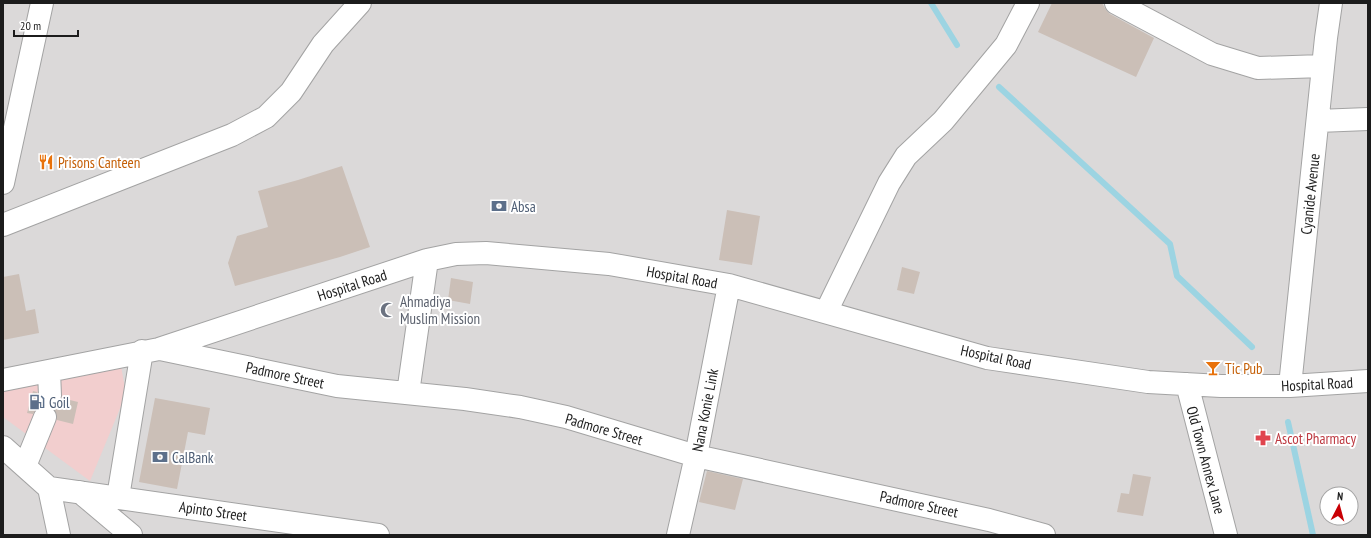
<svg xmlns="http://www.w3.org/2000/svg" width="1371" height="538" viewBox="0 0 1371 538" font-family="'PT Sans Narrow',sans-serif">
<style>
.residential{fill:#dbd9d9;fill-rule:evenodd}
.commercial{fill:#f2cece}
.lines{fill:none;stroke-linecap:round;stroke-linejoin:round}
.stream{stroke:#9cd4e2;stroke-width:6}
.building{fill:#cbbfb7}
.minor-casing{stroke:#a3a3a3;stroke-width:24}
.minor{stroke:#fff;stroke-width:22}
.labels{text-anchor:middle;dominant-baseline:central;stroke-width:4;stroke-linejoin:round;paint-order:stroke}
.food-label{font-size:15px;fill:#c56008;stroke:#fff;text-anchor:start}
.street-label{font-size:15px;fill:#1c1c1c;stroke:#fff}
.service-label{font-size:15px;fill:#4e5e75;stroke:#fff;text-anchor:start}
.worship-label{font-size:15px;fill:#5b616d;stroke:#fff;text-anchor:start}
.health-label{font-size:15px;fill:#be3a42;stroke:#fff;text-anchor:start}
</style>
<rect width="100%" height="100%" fill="#efeae1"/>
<path class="residential" d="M3 3H1368V535H3ZM1327 494H1351V518H1327Z"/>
<path class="commercial" d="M121 366 126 394 90 481 3 417V390Z"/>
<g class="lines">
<path class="stream" d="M931 3 957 45
M999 87 1170 244 1177 276 1252 347
M1288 422 1313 535"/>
</g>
<path class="building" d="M1052 3H1102L1106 10 1110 14 1154 38 1136 77 1038 32Z
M342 166 370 247 340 257 235 286 228 263 237 236 268 227 258 191 298 180Z
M727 210 760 216 752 265 719 260Z
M902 267 920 272 914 294 897 290Z
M19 274 26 311 35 309 39 333 3 340V277Z
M451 278 473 282 470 304 448 300Z
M33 391 37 392 39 402 42 405 37 407 33 414 27 413Z
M62 398 78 402 73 424 57 420V415L53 408 57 406 61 402Z
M155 398 210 408 205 435 188 432 177 489 139 482Z
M707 471 743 479 735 510 699 502Z
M1133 474 1151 477 1143 516 1117 512 1121 493 1129 494Z"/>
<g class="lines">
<defs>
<path id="minor" d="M1116 3 1212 54 1258 68 1323 66
M1318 121 1368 119
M3 183 42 3
M3 225 232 135 266 117 291 92 323 44 360 3
M826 312 889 183 906 156 943 121 1006 45 1028 3
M160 349 337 386 465 399 520 407 566 417 696 456 989 520 1044 535
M49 371 50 396
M3 380 159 349 427 260 456 254 486 253 609 264 729 285 987 358 1148 382 1221 386H1290L1368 381
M1187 384 1226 535
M1290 386 1326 38 1331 3
M408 393 427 260
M3 447 49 488 59 535
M25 466 45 417
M49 488 378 535
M80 492 131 535
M118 497 142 351
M678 535 696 456 729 285"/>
</defs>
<use href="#minor" class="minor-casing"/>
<use href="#minor" class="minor"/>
</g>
<defs>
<symbol id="restaurant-bare" viewBox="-9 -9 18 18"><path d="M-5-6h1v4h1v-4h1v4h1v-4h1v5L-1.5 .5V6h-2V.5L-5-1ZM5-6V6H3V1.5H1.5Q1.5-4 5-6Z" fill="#e8710a" stroke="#fff" stroke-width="2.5" paint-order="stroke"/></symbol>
<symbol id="bank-bare" viewBox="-9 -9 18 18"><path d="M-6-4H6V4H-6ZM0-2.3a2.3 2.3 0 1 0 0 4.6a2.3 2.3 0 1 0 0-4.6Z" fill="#5c6f8a" stroke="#fff" stroke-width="2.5" paint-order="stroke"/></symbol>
<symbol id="mosque-bare" viewBox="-9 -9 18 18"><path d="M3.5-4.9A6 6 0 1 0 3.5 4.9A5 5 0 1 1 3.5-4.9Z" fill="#6b7280" stroke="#fff" stroke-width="2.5" paint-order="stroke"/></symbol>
<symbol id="bar-bare" viewBox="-9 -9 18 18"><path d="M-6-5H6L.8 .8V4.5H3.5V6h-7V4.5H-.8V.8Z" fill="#e8710a" stroke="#fff" stroke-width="2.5" paint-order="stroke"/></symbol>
<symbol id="fuel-bare" viewBox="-9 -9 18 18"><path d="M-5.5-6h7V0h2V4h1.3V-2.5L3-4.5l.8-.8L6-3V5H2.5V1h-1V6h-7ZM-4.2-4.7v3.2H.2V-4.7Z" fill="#5c6f8a" stroke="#fff" stroke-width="2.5" paint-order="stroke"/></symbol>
<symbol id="pharmacy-bare" viewBox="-9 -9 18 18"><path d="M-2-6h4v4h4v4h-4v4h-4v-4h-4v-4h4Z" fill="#e0444e" stroke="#fff" stroke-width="2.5" paint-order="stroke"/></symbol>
</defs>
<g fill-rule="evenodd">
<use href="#restaurant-bare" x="35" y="151" width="22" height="22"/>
<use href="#bank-bare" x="488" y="195" width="22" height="22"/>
<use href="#mosque-bare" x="377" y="299" width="22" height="22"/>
<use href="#bar-bare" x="1202" y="357" width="22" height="22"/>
<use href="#fuel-bare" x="26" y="391" width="22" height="22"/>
<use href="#pharmacy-bare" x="1252" y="427" width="22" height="22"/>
<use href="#bank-bare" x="149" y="446" width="22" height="22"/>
</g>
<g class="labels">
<g class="food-label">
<text x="58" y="162">Prisons Canteen</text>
<text x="1225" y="368">Tic Pub</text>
</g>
<g class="street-label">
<text transform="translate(1310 194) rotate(-84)">Cyanide Avenue</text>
<text transform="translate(682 277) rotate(10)">Hospital Road</text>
<text transform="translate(352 285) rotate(-18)">Hospital Road</text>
<text transform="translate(996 357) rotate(12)">Hospital Road</text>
<text transform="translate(285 375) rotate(12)">Padmore Street</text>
<text transform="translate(1317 384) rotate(-3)">Hospital Road</text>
<text transform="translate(705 410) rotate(-79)">Nana Konie Link</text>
<text transform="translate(604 429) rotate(16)">Padmore Street</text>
<text transform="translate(1206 460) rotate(75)">Old Town Annex Lane</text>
<text transform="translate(919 504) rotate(12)">Padmore Street</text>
<text transform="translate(213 511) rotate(8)">Apinto Street</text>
</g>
<g class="service-label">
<text x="511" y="206">Absa</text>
<text x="49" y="402">Goil</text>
<text x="172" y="457">CalBank</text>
</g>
<g class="worship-label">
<text x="400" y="301">Ahmadiya<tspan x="400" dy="17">Muslim Mission</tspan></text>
</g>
<g class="health-label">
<text x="1275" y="438">Ascot Pharmacy</text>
</g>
</g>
<rect width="1371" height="538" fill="none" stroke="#1c1c1c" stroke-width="8"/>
<g transform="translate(1339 506) rotate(6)"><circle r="19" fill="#ffffff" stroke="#a4a4a4"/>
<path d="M0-3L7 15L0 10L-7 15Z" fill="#c90005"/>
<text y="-6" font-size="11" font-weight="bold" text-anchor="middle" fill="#1c1c1c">N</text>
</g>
<path d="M14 30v6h64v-6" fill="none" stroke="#1c1c1c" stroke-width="2"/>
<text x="20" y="30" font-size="12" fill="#1c1c1c" stroke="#ffffff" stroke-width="3" paint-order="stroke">20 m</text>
</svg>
